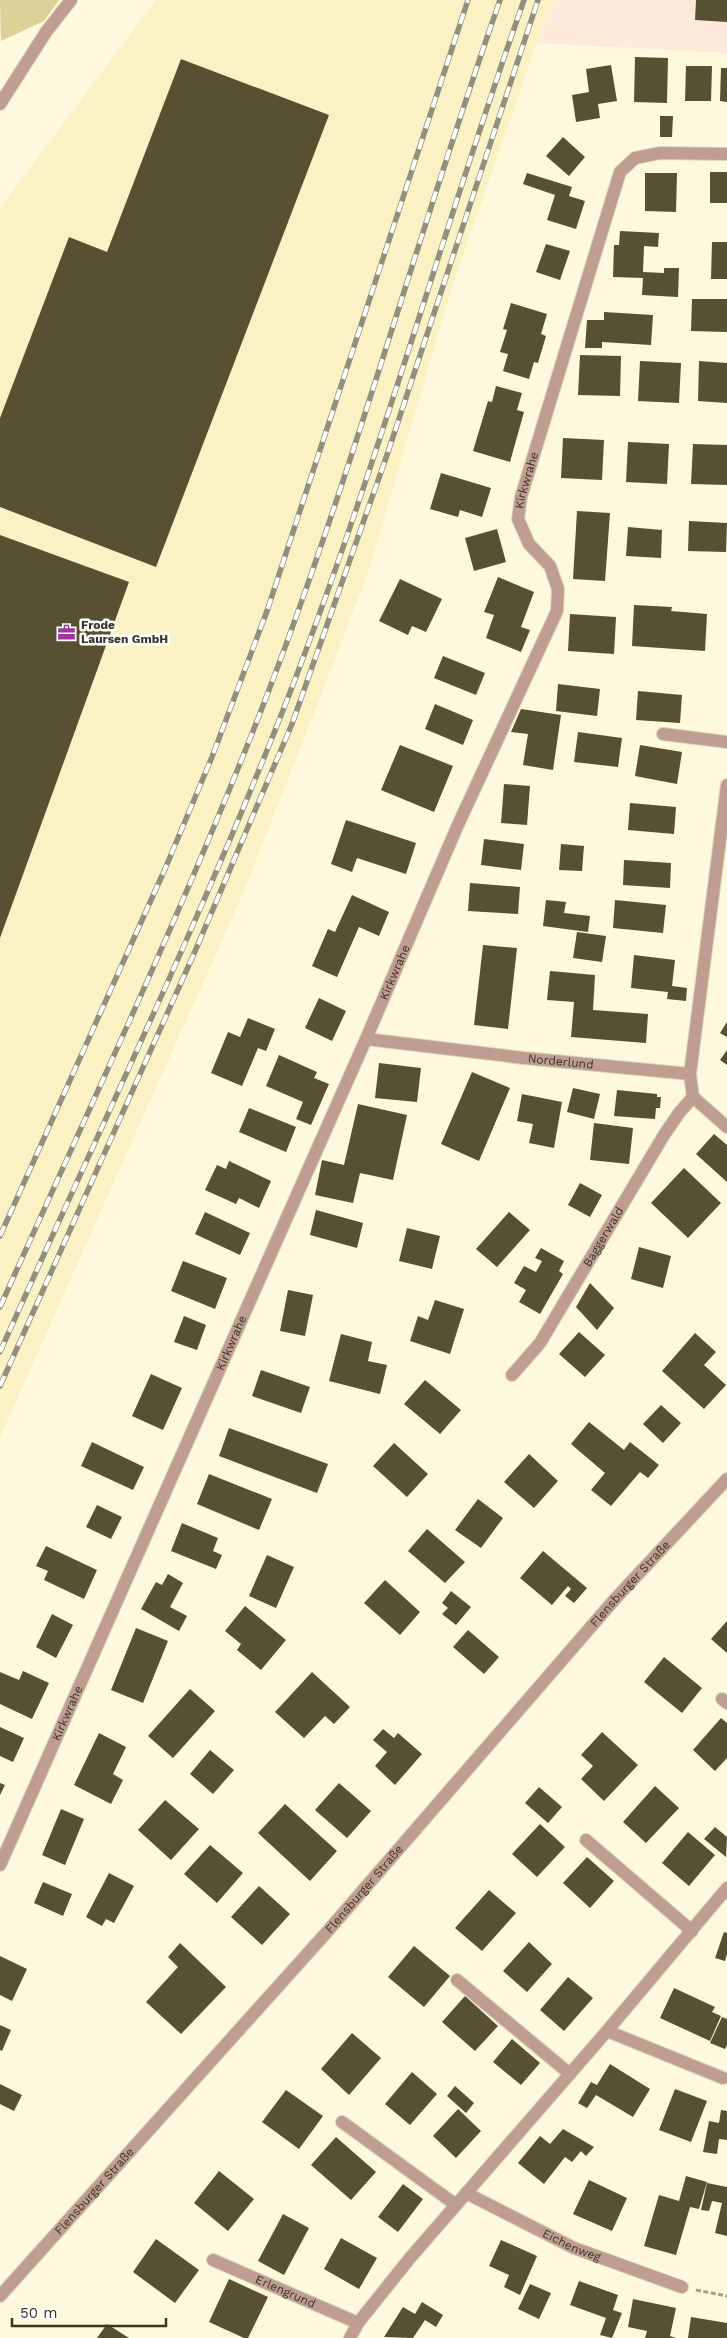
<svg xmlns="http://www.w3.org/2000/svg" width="727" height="2338" viewBox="0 0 727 2338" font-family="'Work Sans',sans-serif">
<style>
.built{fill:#faf1c5}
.industrial{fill:#feeada}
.green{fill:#ddd198}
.building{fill:#575131}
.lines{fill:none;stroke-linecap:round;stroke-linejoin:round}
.minor-casing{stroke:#dad6bb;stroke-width:14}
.path{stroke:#a39f89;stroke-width:3;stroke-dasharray:5 2.5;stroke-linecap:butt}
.minor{stroke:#bf9d90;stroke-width:12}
.rail-casing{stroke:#938f7a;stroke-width:5.5}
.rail{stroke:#fff;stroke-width:4;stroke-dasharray:11;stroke-linecap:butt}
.labels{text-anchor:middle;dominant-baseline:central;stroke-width:5;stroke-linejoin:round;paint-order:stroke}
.street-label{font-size:12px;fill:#383527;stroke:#fff}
.poi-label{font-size:12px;font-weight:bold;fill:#383527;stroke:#fff;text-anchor:start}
</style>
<rect width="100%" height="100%" fill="#fef9dc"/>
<path class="built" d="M156 0H555L537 43 453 284 369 570 313 716 243 893 0 1437V208Z"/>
<path class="industrial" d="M555 0H727V53L537 43Z"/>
<path class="green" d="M0 0H59L44 21 1 41Z"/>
<path class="building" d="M696 0H727V22L695 20Z
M635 57 668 58 667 103 634 102Z
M181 59 329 115 156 567 0 507V418L69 237 107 252Z
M611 65 617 101 598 104 600 118 576 122 572 95 589 92 586 69Z
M686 66H712L711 101H685Z
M721 68H727V102L720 101Z
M660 116H673L672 137H660Z
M563 137 585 157 569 176 546 156Z
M710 172H727V203H710Z
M527 173 572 187 569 196 585 201 576 229 547 220 555 195 523 184Z
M645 173H677L676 212 645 211Z
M620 231 659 233 658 247 644 246 643 272 664 273V268H679L678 297 642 295 643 278 613 277 614 245H619Z
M712 242H727V279H711Z
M546 244 570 251 560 280 536 272Z
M692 299H727V332L691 331Z
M511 303 547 314 541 334 546 336 538 363 534 362 529 379 503 371 508 354 500 352 507 330 503 329Z
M604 312 653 315 651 345 602 342V348H585L587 320H604Z
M580 355 621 356 620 396 578 395Z
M640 361 681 363 679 403 638 401Z
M699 361 727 363V403L698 401Z
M496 386 522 393 517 410 524 412 510 462 473 451 488 401 492 402Z
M563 438 604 440 602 480 561 478Z
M628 442 669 444 667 484 626 482Z
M693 444 727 445V485L691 484Z
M441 473 491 488 482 517 460 510 458 517 430 509Z
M577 511 610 513 605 581 573 579Z
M689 521 727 523 726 552 688 551Z
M628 527 662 530 661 558 626 556Z
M497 529 506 562 474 571 465 538Z
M0 535 129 582 0 938Z
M498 577 534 592 521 627 530 630 521 652 486 638 494 615 484 612Z
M400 579 442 599 426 632 412 626 408 635 379 621Z
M634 605 672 607 671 611 707 614 705 651 632 646Z
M570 614 616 617 614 654 568 651Z
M443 656 485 673 476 695 434 678Z
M558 684 600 689 597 716 556 711Z
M638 691 682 695 680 723 636 720Z
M435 704 473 720 463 745 425 729Z
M521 709 561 715 553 770 523 765 528 734 511 732Z
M578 732 622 738 618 767 574 762Z
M400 745 453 766 434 812 381 790Z
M640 745 682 752 677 784 635 776Z
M504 784 530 786 527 825 501 823Z
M630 803 676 807 674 834 628 830Z
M346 820 416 843 406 874 357 858 352 872 331 864Z
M484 839 524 844 521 870 481 865Z
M561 844 584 846 582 871 559 870Z
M624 860 671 863 670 888 623 885Z
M470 883 520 887 518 914 468 911Z
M352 895 389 912 379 936 359 927 337 977 312 966 328 929 335 932Z
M546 900 566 902 564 913 590 916 588 932 543 926Z
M615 900 666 905 663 933 613 928Z
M577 932 606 936 602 962 573 958Z
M483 945 517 948 508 1029 474 1025Z
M634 955 675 960 672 986 687 988 686 1001 667 999 668 992 631 988Z
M550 971 595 975 593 1010 648 1014 646 1043 571 1037 574 1002 547 1000Z
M319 998 346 1011 332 1041 305 1028Z
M248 1018 275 1029 266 1051 258 1048 242 1086 211 1073 228 1032 240 1037Z
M727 1022V1037L720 1033Z
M727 1050V1065L720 1060Z
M279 1055 317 1072 314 1078 329 1084 311 1125 296 1119 303 1102 266 1086Z
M379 1063 421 1068 417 1102 375 1098Z
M472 1072 510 1088 479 1161 441 1144Z
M573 1088 600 1094 594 1119 567 1112Z
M617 1090 657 1094V1097H661L660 1108H656L655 1119 614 1116Z
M522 1094 562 1102 554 1148 529 1143 533 1124 517 1121Z
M358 1104 407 1115 393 1180 360 1173 353 1203 315 1195 322 1160 344 1165Z
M249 1108 296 1127 286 1152 239 1132Z
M594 1123 633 1128 629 1164 590 1160Z
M714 1134 727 1145V1182L696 1154Z
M229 1161 271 1181 259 1208 239 1198 236 1204 205 1190 217 1165 226 1169Z
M684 1168 721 1203 688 1238 651 1203Z
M580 1183 602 1195 590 1217 568 1205Z
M316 1210 363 1223 357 1248 310 1235Z
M205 1212 250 1233 240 1255 195 1234Z
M509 1212 530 1230 497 1267 476 1249Z
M407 1228 440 1236 432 1269 399 1261Z
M639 1247 671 1256 663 1288 631 1279Z
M541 1248 564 1261 559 1271 563 1274 540 1314 519 1302 526 1290 514 1283 524 1266 536 1272 542 1261 535 1258Z
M183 1261 227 1278 215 1309 171 1291Z
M590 1283 614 1308 597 1330 576 1307Z
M288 1290 313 1295 305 1336 280 1331Z
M435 1300 464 1309 450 1354 410 1341 418 1316 428 1320Z
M184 1316 206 1325 197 1350 174 1342Z
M579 1332 605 1355 585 1377 559 1354Z
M695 1333 716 1352 704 1365 726 1385 704 1409 662 1371Z
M341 1334 372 1342 368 1361 387 1365 380 1394 329 1381Z
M261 1370 310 1387 301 1413 252 1396Z
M151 1374 182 1388 163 1430 132 1416Z
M425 1380 461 1410 440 1434 404 1404Z
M661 1405 681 1423 663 1443 643 1424Z
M589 1422 624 1450 630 1442 659 1465 648 1478 640 1472 611 1506 591 1490 605 1473 571 1444Z
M229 1428 328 1464 317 1493 219 1456Z
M92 1442 144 1467 133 1490 81 1466Z
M394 1443 428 1474 407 1497 373 1466Z
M529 1454 558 1481 534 1508 504 1482Z
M209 1474 272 1499 259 1530 197 1504Z
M478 1499 503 1518 481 1548 455 1530Z
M97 1505 122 1517 111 1539 86 1527Z
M182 1523 218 1538 213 1551 222 1555 216 1569 171 1551Z
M427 1529 465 1562 445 1583 408 1551Z
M46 1546 97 1570 84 1599 44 1580 48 1571 36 1566Z
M543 1551 587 1588 574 1603 565 1596 571 1589 568 1586 552 1605 520 1578Z
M267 1555 294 1567 276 1608 249 1596Z
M168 1574 183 1583 170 1607 187 1616 179 1631 141 1609 156 1582 162 1585Z
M385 1580 420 1612 400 1635 364 1603Z
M451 1591 471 1607 456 1625 442 1614 448 1608 442 1603Z
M245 1606 286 1640 261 1670 237 1650 241 1644 225 1631Z
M52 1614 73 1625 56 1658 36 1647Z
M727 1621V1653L711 1639Z
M136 1628 168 1641 143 1703 111 1690Z
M468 1630 499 1657 484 1674 453 1647Z
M664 1657 702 1688 682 1713 644 1682Z
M23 1671 49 1683 32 1719 0 1704V1672L19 1680Z
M312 1672 350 1707 334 1724 325 1716 304 1738 275 1712Z
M190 1689 215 1711 173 1758 148 1736Z
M721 1718 727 1723V1758L715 1771 693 1750Z
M0 1727 24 1738 13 1762 0 1756Z
M383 1729 394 1738 398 1733 422 1754 395 1785 375 1766 387 1752 373 1740Z
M602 1732 638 1765 604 1801 581 1779 593 1766 581 1755Z
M99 1733 126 1747 113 1774 123 1780 111 1804 74 1785Z
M210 1750 234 1770 213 1794 190 1774Z
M0 1783 5 1785 0 1795Z
M339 1783 371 1811 347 1838 315 1810Z
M655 1786 679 1808 646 1843 623 1822Z
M539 1787 562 1807 548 1823 525 1803Z
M165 1800 199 1829 171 1860 138 1830Z
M285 1804 337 1851 310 1881 258 1833Z
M61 1809 84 1819 65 1865 42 1855Z
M540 1824 565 1847 537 1877 512 1854Z
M715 1827 727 1837 726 1857 704 1839Z
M688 1832 715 1855 689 1886 662 1863Z
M210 1845 243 1873 217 1903 184 1874Z
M587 1857 614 1881 590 1908 563 1883Z
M109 1873 134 1886 114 1923 106 1919 102 1926 86 1917Z
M43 1882 72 1894 63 1916 34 1903Z
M259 1886 290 1914 262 1945 231 1917Z
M489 1890 516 1913 482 1951 455 1928Z
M724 1932 727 1933V1954L725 1961 715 1958Z
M529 1942 552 1964 527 1992 503 1971Z
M180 1943 226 1987 181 2034 146 2002 178 1967 168 1957Z
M414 1946 450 1976 424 2007 388 1977Z
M0 1956 27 1969 12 2001 0 1995Z
M568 1977 593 1998 564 2031 540 2010Z
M674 1988 715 2007 712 2012 721 2016 710 2041 660 2018Z
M465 1996 498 2026 475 2051 442 2022Z
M722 2017 727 2019V2045L725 2049 710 2043Z
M0 2025 11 2030 2 2051 0 2050Z
M352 2033 381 2058 349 2095 321 2069Z
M512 2039 540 2063 521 2085 493 2062Z
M610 2064 650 2089 633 2117 596 2095 587 2108 578 2103 591 2082 597 2085Z
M412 2072 437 2094 410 2125 385 2104Z
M0 2084 22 2095 14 2111 0 2104Z
M455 2086 474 2103 466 2113 447 2096Z
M675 2089 707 2101 691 2142 659 2130Z
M286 2090 323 2116 299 2149 262 2122Z
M458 2109 481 2131 456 2158 433 2136Z
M721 2110 727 2111V2140L719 2139 717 2154 703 2152 709 2121 719 2123Z
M563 2129 594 2147 586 2156 581 2151 572 2162 565 2157 544 2184 518 2163 540 2136 550 2144Z
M336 2137 376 2172 351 2200 311 2165Z
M219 2171 254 2199 228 2231 194 2203Z
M686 2176 707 2182 699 2209 690 2207 676 2255 644 2246 659 2195 679 2201Z
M589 2180 627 2198 612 2231 573 2214Z
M707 2183 727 2187V2236L715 2233 722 2203 712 2201 709 2211 701 2210Z
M403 2184 423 2199 398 2232 378 2217Z
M283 2214 309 2228 284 2275 258 2261Z
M341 2238 377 2258 359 2289 324 2269Z
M156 2239 199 2270 175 2303 133 2272Z
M501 2240 537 2256 520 2295 504 2287 509 2275 489 2266Z
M229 2279 268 2297 248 2338H244L209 2322Z
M579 2281 618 2295 613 2310 622 2313 612 2338 600 2335 606 2318 570 2305Z
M530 2284 551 2293 539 2319 518 2309Z
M633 2299 676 2308 670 2336 676 2338H645L647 2331 628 2327Z
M422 2302 443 2315 436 2327 425 2320 413 2338 384 2337 403 2307 415 2314Z
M691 2317 727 2323V2338H688Z
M107 2324 129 2338H97Z"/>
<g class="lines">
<defs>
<g id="minor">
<path d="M0 104 46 32 71 0"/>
<path d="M663 734 727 742"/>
<path id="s1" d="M366 1039 524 1058 690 1074 693 1097 727 1127"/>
<path d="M690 1074 727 785"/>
<path id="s2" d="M512 1375 540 1343 664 1135 679 1113 693 1097"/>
<path d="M722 1699 727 1703"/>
<path d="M586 1840 692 1931"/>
<path id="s3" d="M0 1865 366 1039 457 827 557 611 558 589 550 566 529 544 518 519 521 497 620 172 635 158 660 153 727 154"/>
<path d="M457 1980 570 2074"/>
<path d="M607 2031 723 2078"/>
<path d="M342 2122 456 2205"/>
<path id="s4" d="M466 2193 574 2248 682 2287"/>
<path id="s5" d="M213 2260 358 2323"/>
<path id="s6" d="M0 2296 326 1933 615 1599 727 1479"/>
<path d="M350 2338 358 2323 410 2258 607 2031 727 1888"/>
</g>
</defs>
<use href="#minor" class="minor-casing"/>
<path class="path" d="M696 2290 727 2296"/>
<use href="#minor" class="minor"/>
<defs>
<path id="rail" d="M0 1236 165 869 212 757 267 611 468 0
M0 1307C87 1113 179 919 257 721 350 484 416 239 500 0
M0 1352C94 1141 195 932 280 718 373 483 440 238 524 0
M0 1386 193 956 292 724 387 455 538 0"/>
</defs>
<use href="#rail" class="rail-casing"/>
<use href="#rail" class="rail"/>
</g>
<defs>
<symbol id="office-bare" viewBox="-9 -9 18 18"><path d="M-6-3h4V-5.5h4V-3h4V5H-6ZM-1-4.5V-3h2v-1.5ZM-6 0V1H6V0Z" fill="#9e379b" stroke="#fff" stroke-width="2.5" paint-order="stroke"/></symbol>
</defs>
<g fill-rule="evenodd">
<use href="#office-bare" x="54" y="620" width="25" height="25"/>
</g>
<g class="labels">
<g class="street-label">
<text stroke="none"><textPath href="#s3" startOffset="1516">Kirkwrahe</textPath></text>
<text stroke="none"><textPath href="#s3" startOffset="976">Kirkwrahe</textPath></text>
<text stroke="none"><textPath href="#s1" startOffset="196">Norderlund</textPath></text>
<text stroke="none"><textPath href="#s2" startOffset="166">Baggerwald</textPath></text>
<text stroke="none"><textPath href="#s3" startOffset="571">Kirkwrahe</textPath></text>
<text stroke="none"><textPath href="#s6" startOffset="951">Flensburger Straße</textPath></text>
<text stroke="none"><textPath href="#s3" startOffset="166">Kirkwrahe</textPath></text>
<text stroke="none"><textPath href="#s6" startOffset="546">Flensburger Straße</textPath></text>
<text stroke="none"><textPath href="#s6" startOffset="141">Flensburger Straße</textPath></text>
<text stroke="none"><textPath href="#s4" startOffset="118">Eichenweg</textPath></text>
<text stroke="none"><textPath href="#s5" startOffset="79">Erlengrund</textPath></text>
</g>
<g class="poi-label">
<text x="81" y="625">Frode<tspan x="81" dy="14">Laursen GmbH</tspan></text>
</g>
</g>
<path d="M12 2318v8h154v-8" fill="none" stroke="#383527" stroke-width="2.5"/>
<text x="20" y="2318" font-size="15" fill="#383527" stroke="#ffffff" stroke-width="4" paint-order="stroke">50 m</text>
</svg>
